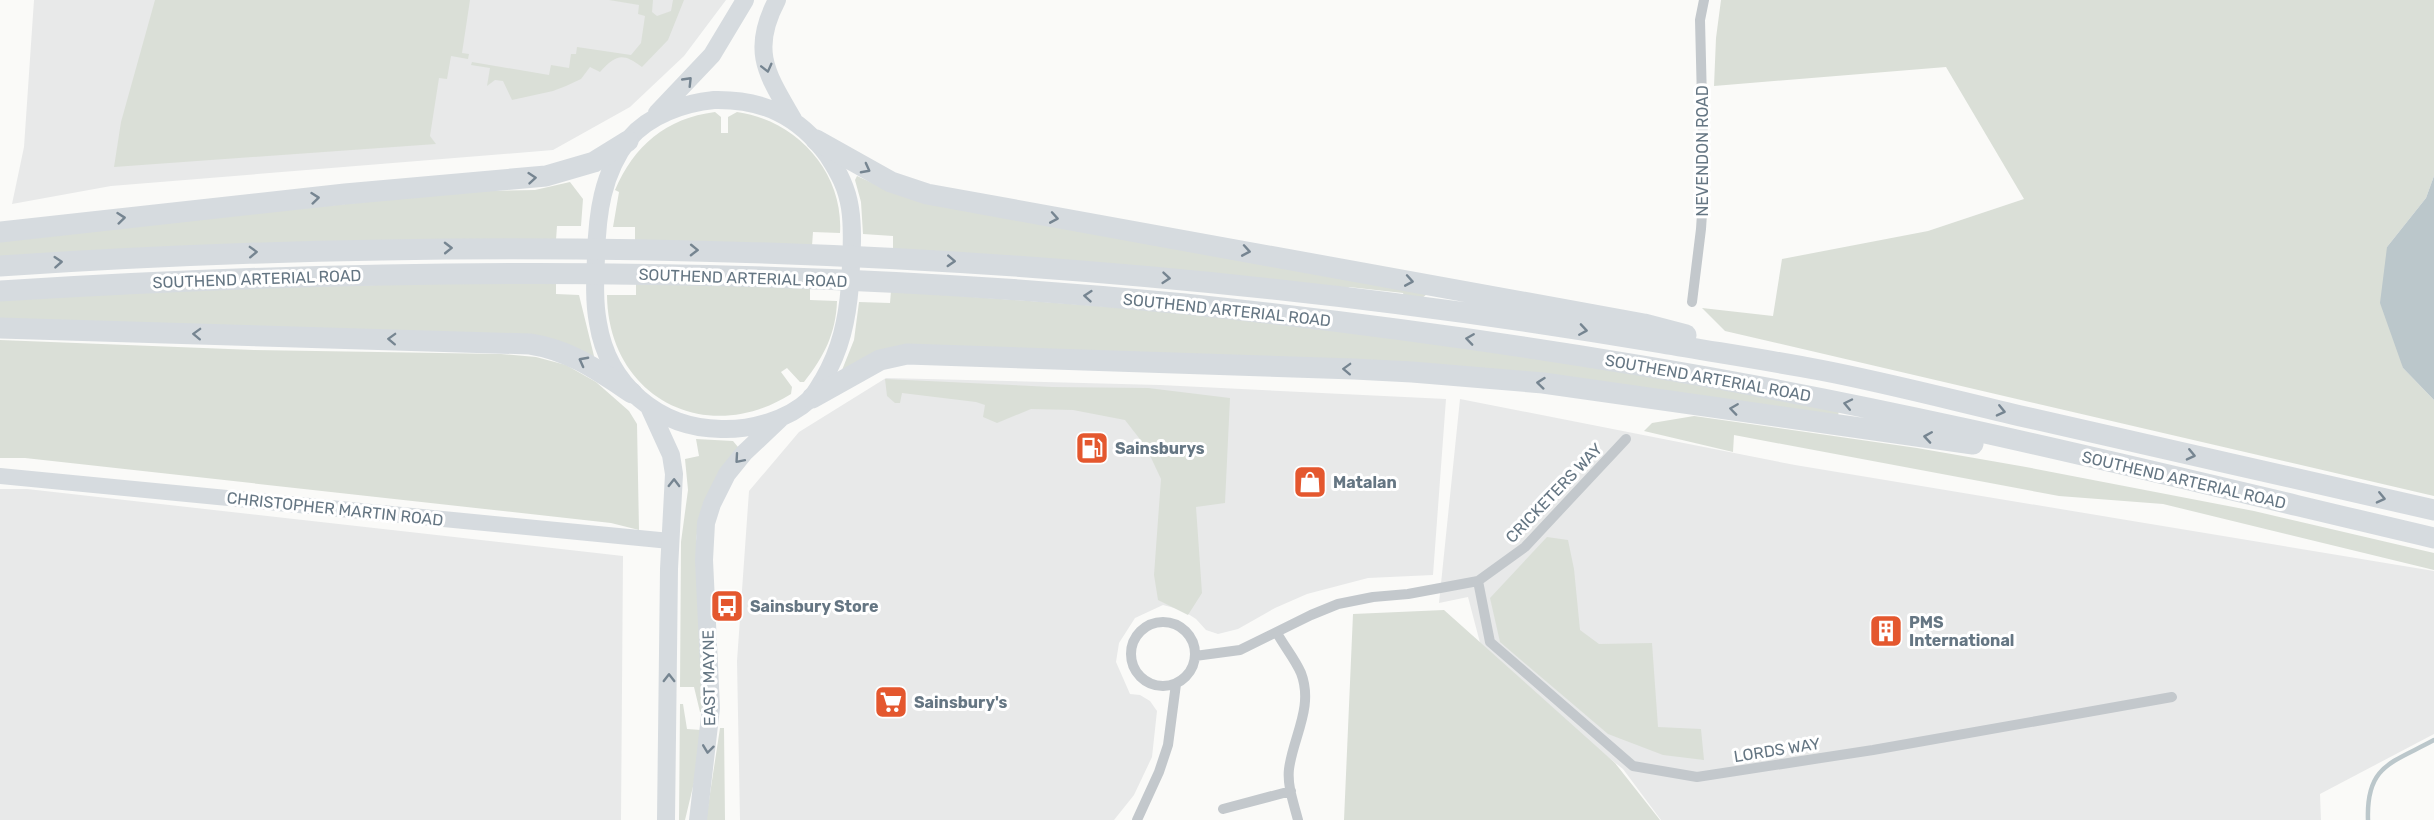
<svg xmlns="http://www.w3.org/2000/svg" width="2434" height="820" viewBox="0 0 2434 820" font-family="Rubik,sans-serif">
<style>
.built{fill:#e8e9e9}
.green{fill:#dadfd7}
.water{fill:#bbc7cb}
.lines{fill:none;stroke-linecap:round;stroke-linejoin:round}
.stream{stroke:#bbc7cb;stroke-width:4.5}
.street{stroke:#c3c8cc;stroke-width:10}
.secondary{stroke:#d6dbdf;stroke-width:16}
.primary{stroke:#d6dbdf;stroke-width:18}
.highway{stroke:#d6dbdf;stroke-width:21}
.oneway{stroke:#768591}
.labels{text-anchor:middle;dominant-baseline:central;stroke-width:6;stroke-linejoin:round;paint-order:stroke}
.street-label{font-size:16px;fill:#657683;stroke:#fff}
.poi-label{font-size:16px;font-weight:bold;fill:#657683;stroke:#fff;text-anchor:start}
</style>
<rect width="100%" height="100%" fill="#fafaf8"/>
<path class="built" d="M34 0H726L684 56 630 107 553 150 111 186 12 204 24 147Z
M886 378 1160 385 1446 399 1433 575 1368 578 1307 594 1275 608 1238 629 1218 634 1206 630 1196 619 1182 610 1163 605 1135 618 1119 643 1116 662 1130 694 1140 695 1150 701 1157 711 1152 757 1134 795 1114 820H740L737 661 749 491 799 432Z
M1460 399 1795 465 2434 571V734L2320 794 2321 820H1661L1623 769 1484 658 1468 597 1439 603Z
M0 489H27L623 556 621 820H0Z"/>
<path class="green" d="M155 0H470L462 53 469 54 468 59 451 56 447 79 439 78 430 136 436 144 114 167 121 122Z
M609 0H653L652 12 657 16 671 11 673 0H684L668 40 642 67C622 52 616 55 600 72L590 67 581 79 566 86 553 91 512 100 503 81 495 80 487 86 490 68 471 65 472 62 549 75 551 65 569 68 571 54H576L577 47 631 55 641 43 645 16 638 14 639 5Z
M1721 0H2434V176L2426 198 2387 247 2403 368 2434 400V496L1725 331 1702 308 1773 316 1782 259 1928 231 2024 199 1946 67 1714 86 1716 38Z
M715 112 721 117V133H728V117L737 112C796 120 844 172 840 233L813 232 812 246 635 241V227H613L619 192 615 190C634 146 666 118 715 112Z
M857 176 888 190 1427 294 1421 299 1404 296 1403 293 1349 287 1347 290 893 250V236L863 234 861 202 855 180Z
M570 182 583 199 581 226H557L556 240 0 259V240L471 191 535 190Z
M556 281V294L579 295 594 356 0 321V300L154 290Z
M636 281 810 287V300L837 301C836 333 824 357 804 382H800L787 368 781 372 792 387 791 394C706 448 608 397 607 295H636Z
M891 291 1180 312 1512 353 1839 410 1838 416 1609 384 928 347 842 370 854 340 859 302 890 303Z
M0 340 254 350 501 354 536 357 566 365 596 382 629 411 637 424 639 530 611 523 25 458H0Z
M885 379 1052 387 1148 388 1230 398 1225 503 1196 507 1202 593 1188 615 1158 600 1154 575 1161 479 1146 447 1125 420 1073 410 1031 409 997 423 983 417 985 405 976 402 902 393 900 403H895L887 396Z
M1694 416 1917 448 2026 467 2254 511 2434 553V570L2163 504 2059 496 1734 435 1733 452 1644 431 1652 423Z
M696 439 733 441 738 447 699 521 696 540 702 712H700L694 687H680L681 542 688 490 685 459 699 456Z
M1547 537 1568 540 1574 569 1580 630 1599 644 1652 643 1658 727 1701 729 1704 760 1663 755 1608 734 1500 642 1490 598Z
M1444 610 1615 763 1660 820H1344L1353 614Z
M680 704H683L687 729 701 730 697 770 685 820H679Z
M720 728H724L725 820H706Z"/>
<path class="water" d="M2434 176V400L2403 368 2380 303 2387 247 2426 198Z"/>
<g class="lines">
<path class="stream" d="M2368 820C2366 765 2392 763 2434 740"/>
<path class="street" d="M1692 302 1701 229 1704 182 1700 20 1704 0
M1478 581 1490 642 1633 766 1697 777 1873 750 2172 697
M1131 654a32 32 0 1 1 64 0a32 32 0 1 1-64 0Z
M1277 633C1284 646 1295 659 1301 673 1314 707 1293 737 1289 769 1287 786 1294 804 1298 820
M1195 656 1240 650 1311 615 1338 604 1373 597 1408 594 1478 581 1525 547 1626 439
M1223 809 1291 791
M1137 820 1159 772 1168 745 1176 684"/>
<path class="secondary" d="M0 476 670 541"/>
<path class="primary" d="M777 0C750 51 767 74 793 119
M714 100C763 99 799 116 828 156 839 173 847 188 850 208 854 233 851 260 850 285 847 320 841 349 823 380 819 386 815 394 810 399 788 420 751 430 721 429 658 428 608 385 598 323 594 302 595 279 596 257 597 215 602 173 629 139 649 115 684 103 714 100Z
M657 113 712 55 745 0
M650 409 671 455 674 474 669 569 666 820
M698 820 711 708 704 560 706 523 712 504 727 474 744 453 780 419"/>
<path class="highway" d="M816 140 891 182 927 194 1644 324 1686 335
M0 232 345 194 546 176 594 162 628 141
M0 266C555 229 1113 250 1662 343 1714 352 1767 360 1820 370 1888 383 1956 401 2025 417 2161 448 2298 479 2434 510
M0 291C394 266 791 265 1185 304 1336 320 1487 340 1637 365 1906 409 2170 476 2434 538
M0 328 530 344C570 350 599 371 632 393
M812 398 880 360 907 354 1354 369 1412 372 1543 383 1973 444"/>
</g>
<defs><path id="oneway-chevron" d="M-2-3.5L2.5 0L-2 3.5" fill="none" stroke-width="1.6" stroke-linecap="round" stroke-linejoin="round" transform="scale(1.5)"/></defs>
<g class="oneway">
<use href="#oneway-chevron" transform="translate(767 68) rotate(76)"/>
<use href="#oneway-chevron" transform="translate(688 81) rotate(-46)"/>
<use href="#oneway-chevron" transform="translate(866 169) rotate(28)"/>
<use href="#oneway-chevron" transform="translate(532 178) rotate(-5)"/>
<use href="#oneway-chevron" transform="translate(315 198) rotate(-6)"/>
<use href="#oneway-chevron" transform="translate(121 218) rotate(-6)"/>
<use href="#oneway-chevron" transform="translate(1054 218) rotate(10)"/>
<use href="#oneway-chevron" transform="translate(448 248) rotate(-1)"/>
<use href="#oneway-chevron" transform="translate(694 250) rotate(1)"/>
<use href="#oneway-chevron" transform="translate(1246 251) rotate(10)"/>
<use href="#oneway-chevron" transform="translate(253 252) rotate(-2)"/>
<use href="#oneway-chevron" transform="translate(951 261) rotate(3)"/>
<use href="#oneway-chevron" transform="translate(58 262) rotate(-4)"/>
<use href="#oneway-chevron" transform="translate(1166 278) rotate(5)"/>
<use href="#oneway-chevron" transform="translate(1409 281) rotate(10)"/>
<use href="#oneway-chevron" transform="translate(1088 296) rotate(-175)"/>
<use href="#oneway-chevron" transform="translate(1583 330) rotate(9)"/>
<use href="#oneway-chevron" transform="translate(197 334) rotate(-178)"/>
<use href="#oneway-chevron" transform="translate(392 339) rotate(-178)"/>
<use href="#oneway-chevron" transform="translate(1470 339) rotate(-172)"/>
<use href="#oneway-chevron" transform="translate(583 361) rotate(-152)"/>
<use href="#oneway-chevron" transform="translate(1347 369) rotate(-178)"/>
<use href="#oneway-chevron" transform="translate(1541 383) rotate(-174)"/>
<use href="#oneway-chevron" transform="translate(1848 404) rotate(-168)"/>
<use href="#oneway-chevron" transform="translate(1734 409) rotate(-172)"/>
<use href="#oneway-chevron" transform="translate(2001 411) rotate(13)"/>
<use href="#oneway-chevron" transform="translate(1928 437) rotate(-171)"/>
<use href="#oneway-chevron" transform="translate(2191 455) rotate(13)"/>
<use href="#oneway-chevron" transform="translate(739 459) rotate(131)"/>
<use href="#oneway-chevron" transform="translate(674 483) rotate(-89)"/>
<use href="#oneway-chevron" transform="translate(2381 498) rotate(13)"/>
<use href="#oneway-chevron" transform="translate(669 678) rotate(-90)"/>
<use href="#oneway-chevron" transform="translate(708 749) rotate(97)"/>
</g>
<defs>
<symbol id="fuel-square" viewBox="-11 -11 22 22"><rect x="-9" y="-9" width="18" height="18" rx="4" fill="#e4572e" stroke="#fff"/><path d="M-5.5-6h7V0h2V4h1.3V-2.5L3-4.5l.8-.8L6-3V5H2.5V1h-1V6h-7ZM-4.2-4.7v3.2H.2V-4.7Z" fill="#fff"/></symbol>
<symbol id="shop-square" viewBox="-11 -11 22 22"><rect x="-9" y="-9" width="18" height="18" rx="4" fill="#e4572e" stroke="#fff"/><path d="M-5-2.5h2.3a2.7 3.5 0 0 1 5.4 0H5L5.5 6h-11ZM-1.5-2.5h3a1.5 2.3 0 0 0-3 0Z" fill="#fff"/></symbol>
<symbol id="bus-square" viewBox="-11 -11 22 22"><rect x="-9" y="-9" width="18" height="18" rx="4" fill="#e4572e" stroke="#fff"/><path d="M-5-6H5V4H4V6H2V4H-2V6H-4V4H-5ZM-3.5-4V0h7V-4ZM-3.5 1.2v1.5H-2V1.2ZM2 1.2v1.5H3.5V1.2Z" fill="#fff"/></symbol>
<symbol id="building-square" viewBox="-11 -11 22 22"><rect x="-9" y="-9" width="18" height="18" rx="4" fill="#e4572e" stroke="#fff"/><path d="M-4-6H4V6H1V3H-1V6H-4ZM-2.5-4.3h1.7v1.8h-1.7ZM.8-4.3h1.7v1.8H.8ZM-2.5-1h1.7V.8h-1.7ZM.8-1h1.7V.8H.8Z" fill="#fff"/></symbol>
<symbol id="supermarket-square" viewBox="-11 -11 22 22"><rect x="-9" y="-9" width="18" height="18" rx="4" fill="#e4572e" stroke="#fff"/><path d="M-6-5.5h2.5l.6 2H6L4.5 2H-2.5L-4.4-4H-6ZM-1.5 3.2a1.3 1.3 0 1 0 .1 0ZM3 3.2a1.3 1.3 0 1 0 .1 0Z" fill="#fff"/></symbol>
</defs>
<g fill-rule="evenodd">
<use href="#fuel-square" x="1073" y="429" width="38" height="38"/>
<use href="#shop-square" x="1291" y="463" width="38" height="38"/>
<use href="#bus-square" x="708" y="587" width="38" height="38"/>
<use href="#building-square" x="1867" y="612" width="38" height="38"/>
<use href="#supermarket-square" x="872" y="683" width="38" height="38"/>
</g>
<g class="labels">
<g class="street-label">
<text transform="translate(1702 151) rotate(-90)">NEVENDON ROAD</text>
<text transform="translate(743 278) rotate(2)">SOUTHEND ARTERIAL ROAD</text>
<text transform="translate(257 279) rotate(-2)">SOUTHEND ARTERIAL ROAD</text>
<text transform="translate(1227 310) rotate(6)">SOUTHEND ARTERIAL ROAD</text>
<text transform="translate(1708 378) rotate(10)">SOUTHEND ARTERIAL ROAD</text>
<text transform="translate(2184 480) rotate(13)">SOUTHEND ARTERIAL ROAD</text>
<text transform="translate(1554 493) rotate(-46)">CRICKETERS WAY</text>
<text transform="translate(335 509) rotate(6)">CHRISTOPHER MARTIN ROAD</text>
<text transform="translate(709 678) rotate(-91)">EAST MAYNE</text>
<text transform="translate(1777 750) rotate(-9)">LORDS WAY</text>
</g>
<g class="poi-label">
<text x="1115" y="448">Sainsburys</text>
<text x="1333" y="482">Matalan</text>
<text x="750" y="606">Sainsbury Store</text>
<text x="1909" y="622">PMS<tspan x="1909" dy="18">International</tspan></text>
<text x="914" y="702">Sainsbury's</text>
</g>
</g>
</svg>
